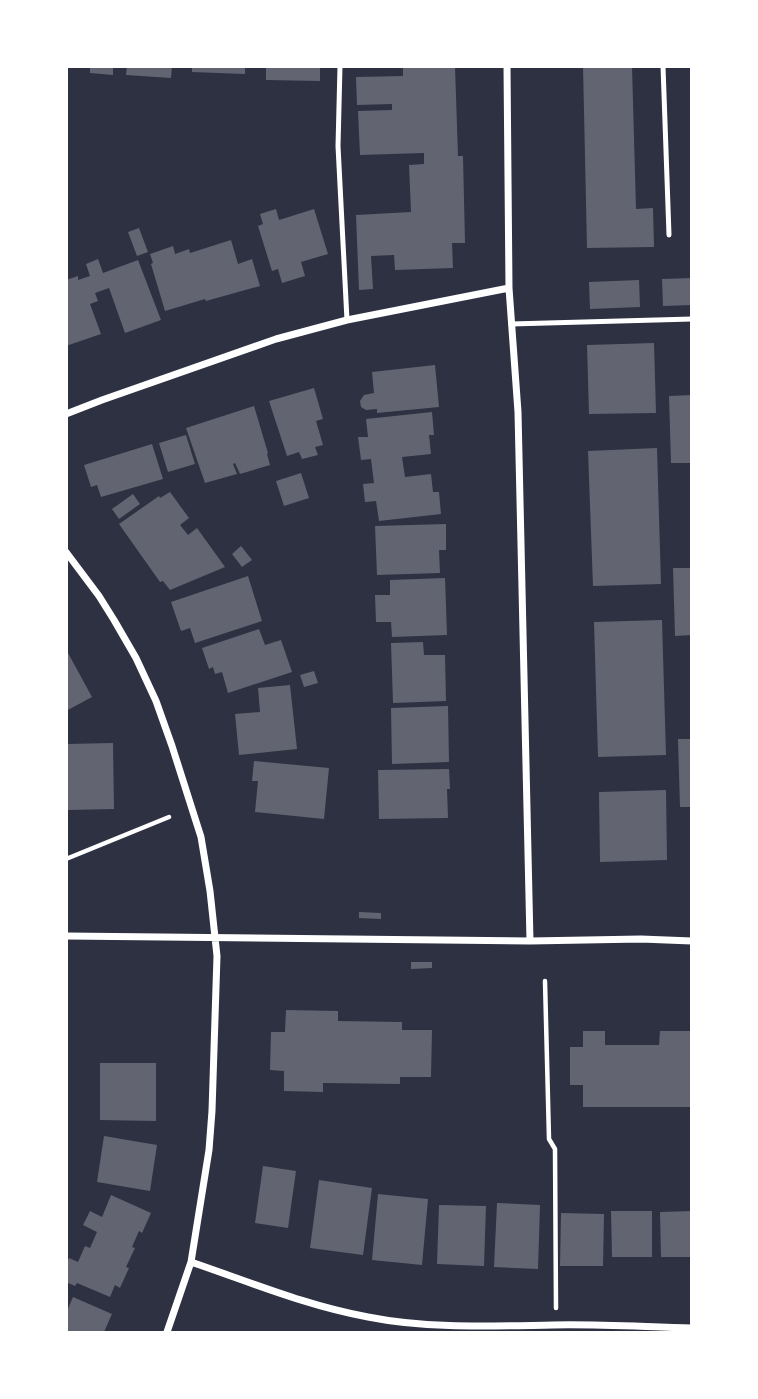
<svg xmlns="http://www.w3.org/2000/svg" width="758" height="1399" viewBox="0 0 758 1399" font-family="'Libre Baskerville',serif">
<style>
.building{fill:#626471}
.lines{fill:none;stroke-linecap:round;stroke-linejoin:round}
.path{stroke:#fff;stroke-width:4.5}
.service{stroke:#fff;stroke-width:5}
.minor{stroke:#fff;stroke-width:7}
</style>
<rect width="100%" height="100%" fill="#2d3142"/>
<path class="building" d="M90 66H113V75L90 73Z
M127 66H172L171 78 126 75Z
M192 66H245V74L192 72Z
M266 66H320V81L266 80Z
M403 66H455L458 156H463L465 243H452L453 268 395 270 394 255 371 256 373 289 359 290 356 215 411 212 409 165 424 164V153L360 155 358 111 392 110V104L357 105 356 77 403 76Z
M583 66H632L636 209 653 208 654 247 587 248Z
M276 209 279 220 314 209 328 254 301 262 305 276 282 283 278 269 272 271 258 226 263 224 260 214Z
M139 228 148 252 137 256 128 232Z
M231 240 238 264 252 259 260 286 206 301 205 299 165 311 151 264 153 263 150 254 173 246 175 254 189 249 190 253Z
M98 259 103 273 138 260 161 320 125 333 109 288 95 293 98 301 90 304 101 334 66 346V280L78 276V280L90 276 86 264Z
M692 278V305L663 306 662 279Z
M639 280 640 307 590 309 589 282Z
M654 343 656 413 589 414 587 345Z
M435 365 439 407 377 413V409L366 410 361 407 360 401 364 395 374 393 372 372Z
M314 388 323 419 316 421 323 445 315 447 318 455 302 459 299 452 287 456 269 401Z
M692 395V463H671L669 396Z
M254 406 268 453 267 454 270 465 240 474 235 463 233 464 237 474 205 483 186 428Z
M432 412 434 435H429L431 454 402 457 405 477 431 474 433 492H439L441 514 379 521 376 501 365 502 363 484 374 483 371 459 361 460 358 437H368L366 419Z
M186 435 195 464 168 472 159 443Z
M152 444 163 479 101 497 97 485 91 487 84 465Z
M657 448 661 584 593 586 588 451Z
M301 473 309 498 284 506 276 481Z
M170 492 189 518 180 525 188 535 197 528 225 567 170 590 163 581 160 582 119 524 159 496 160 498Z
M133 494 140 504 119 519 112 509Z
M446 524V550H439L440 573 377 575 375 526Z
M241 546 252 560 242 567 232 554Z
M673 568H692V635L675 636Z
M248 576 262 621 195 643 190 628 181 631 171 602Z
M445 578 447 635 392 637 391 622H376L375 595H390V580Z
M662 620 666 755 598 757 594 622Z
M259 629 265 645 281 640 292 672 228 693 222 672 215 674 213 667 209 669 202 648Z
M423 642 424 655H445L446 701 393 703 391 643Z
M68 653 92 697 66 711V654Z
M314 671 318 683 304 687 300 675Z
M290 685 297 749 239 755 235 714 260 712 258 688Z
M448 706 449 762 392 764 391 708Z
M678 739H692V807H680Z
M113 743 114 809 68 810 66 744Z
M254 761 329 768 324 819 255 812 258 781H252Z
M449 769 450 789H447L448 818 379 819 378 770Z
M666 790 667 860 600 862 599 792Z
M359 912 381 913V919L359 918Z
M411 962H432V968L411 969Z
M286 1010 338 1011V1021L402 1022V1030H432L431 1077H400V1084L323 1083V1092L284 1091V1071L270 1070 271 1032H285Z
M583 1031H605V1045H659L660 1031H692V1107H583V1085H570V1047H583Z
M100 1063H156V1121L100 1120Z
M104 1136 157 1145 150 1191 97 1182Z
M263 1166 296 1171 288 1228 255 1223Z
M319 1180 372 1188 363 1255 310 1248Z
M378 1194 428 1199 422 1265 372 1260Z
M111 1195 151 1213 142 1233 139 1231 132 1247 135 1248 126 1267 129 1268 120 1288 115 1285 110 1297 77 1283 75 1286 66 1282V1264L69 1258 78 1262 85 1246 90 1248 97 1232 83 1225 90 1211 102 1217Z
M497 1203 540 1205 538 1269 494 1267Z
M439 1205 486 1206 484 1266 437 1264Z
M611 1211H652V1257H612Z
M692 1211V1257H661L660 1212Z
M561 1213 604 1214 603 1266H560Z
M73 1297 112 1314 104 1332H66V1313Z"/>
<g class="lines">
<path class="path" d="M66 859 169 817
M545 981 549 1139 555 1149 556 1308"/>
<path class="service" d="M340 66 338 146 347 320
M663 66 669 235
M511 324 692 319"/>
<path class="minor" d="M507 66 509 288 518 412 530 941
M66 414 102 400 276 339 347 320 509 288
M66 552 99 596 114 620 136 658 156 701 172 746 201 837 210 891 217 956 212 1111 209 1150 191 1262 167 1332
M66 936 530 941 641 939 692 941
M191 1262C250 1282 307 1306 368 1317 428 1329 492 1326 553 1325 599 1324 646 1327 692 1328"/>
</g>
<rect width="758" height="1399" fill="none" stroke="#ffffff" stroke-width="136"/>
</svg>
